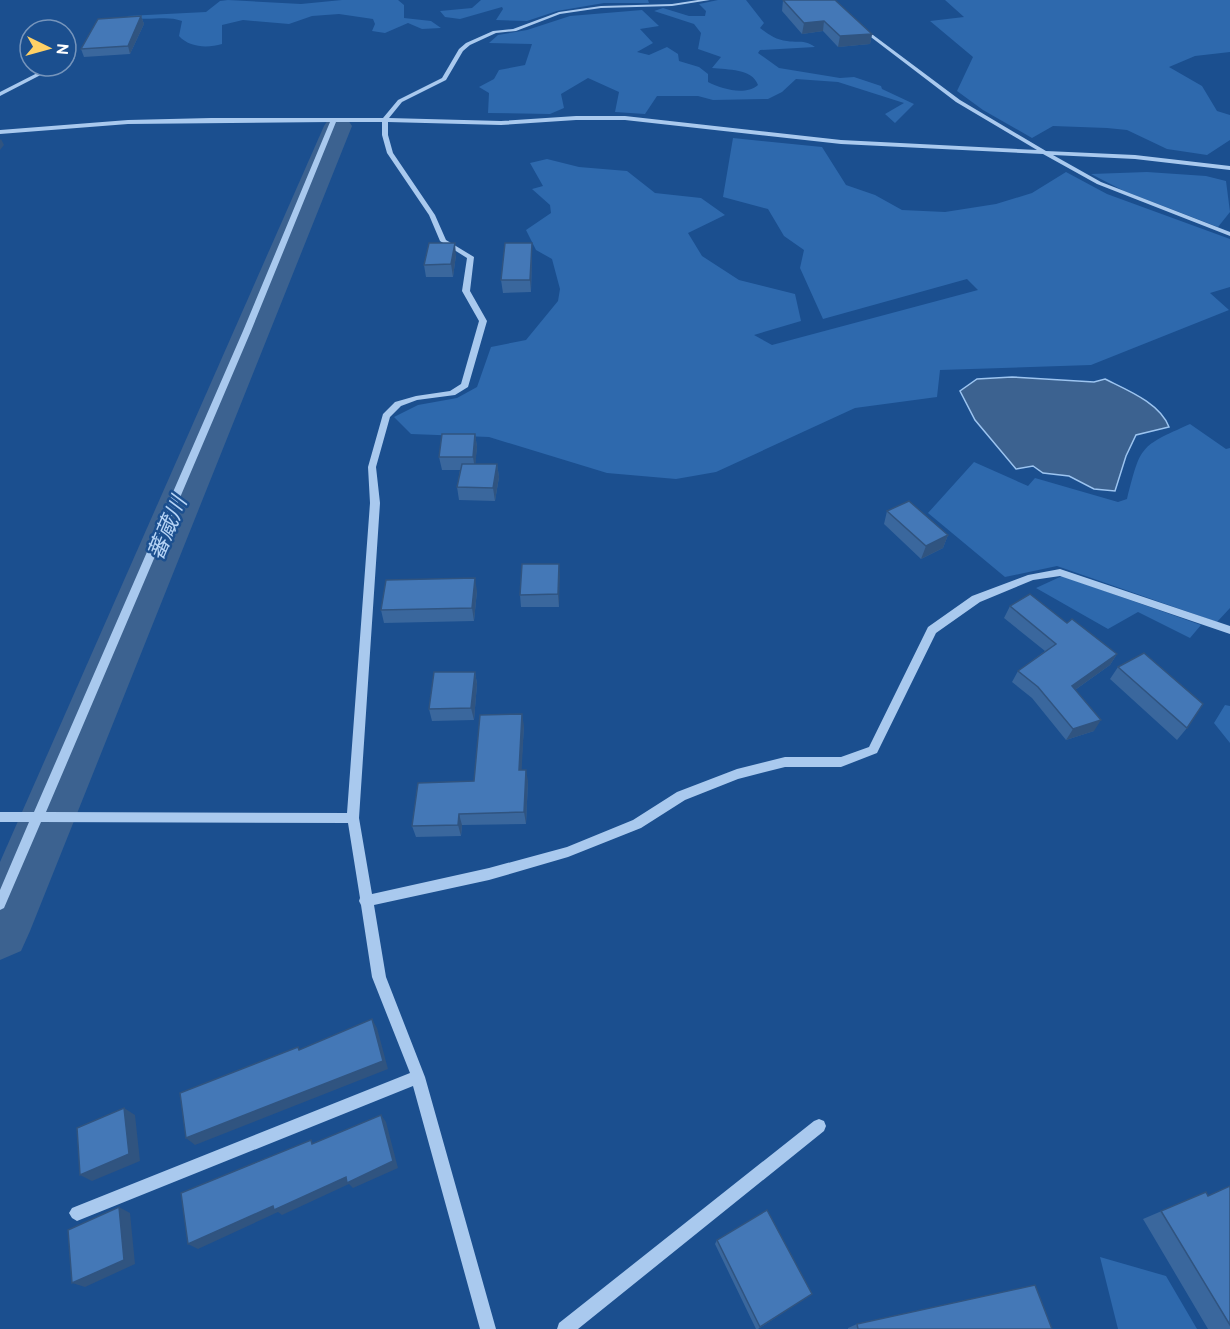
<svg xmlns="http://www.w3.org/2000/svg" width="1230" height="1329" viewBox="0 0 1230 1329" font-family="Overpass,'Noto Sans JP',sans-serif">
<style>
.green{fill:#2e69ad}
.water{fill:#3c6290;stroke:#9cc4f0;stroke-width:1.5}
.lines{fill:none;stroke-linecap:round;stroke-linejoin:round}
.river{fill:#3c6290;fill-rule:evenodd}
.minor{fill:#a9c9ee;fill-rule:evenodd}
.wall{fill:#3a679d}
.shaded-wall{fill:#305480}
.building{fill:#4478b7;stroke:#305480;stroke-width:1.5}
.labels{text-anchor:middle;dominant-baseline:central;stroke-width:5;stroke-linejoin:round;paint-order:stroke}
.water-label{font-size:22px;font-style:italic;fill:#b5d3f5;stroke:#1b4f8f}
</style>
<rect width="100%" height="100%" fill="#1b4f8f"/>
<path class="green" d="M228 0 301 4 342 0H398L404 5V18L431 21 441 28 422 29 408 23 385 33 372 31 375 24 373 19 339 14 312 16 289 24 243 20 222 25V44C208 48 190 48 179 36L182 21C164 14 145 23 127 16L206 12 220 1Z
M481 0H648L649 3H604L557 11 527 21 496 20 503 9 502 7 460 19 445 17 440 11 472 8Z
M718 0H746L764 23 760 28C768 34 776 40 787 41 799 43 804 39 815 47L760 50 758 53 779 68 840 78 854 77 881 86 882 89 914 104 895 123 885 114 904 103 838 82 796 79 782 92 768 99 713 100 698 96H657L645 114 615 112 619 92 588 78 561 94 564 108 550 114 488 113 489 93 479 87 494 79 499 70 525 65 532 44 489 43 498 35 527 30 570 16 642 10 659 26 640 29 653 43 637 52 649 55 667 47 678 54 679 61 699 67 708 74V82C722 89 745 96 758 85 752 68 728 70 712 68L721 57 698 49 701 33 694 24 654 11 663 8 689 16H705L706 11 699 4Z
M945 0H1230V52L1195 56 1169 67 1202 86 1217 111 1230 115V140L1207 155 1167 149 1127 130 1107 128 1053 126 1032 138 983 110 957 91 973 57 930 21 964 17Z
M733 138 822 147 846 185 875 195 902 210 945 212 996 204 1032 193 1066 172 1107 194 1230 239V287L1210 293 1229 310 1091 365 940 370 937 397 855 408 716 472 676 479 607 473 489 437 411 434 394 417 418 405 457 398 477 387 491 347 526 340 558 301 560 289 552 259 536 250 526 230 551 213 550 205 532 189 543 186 530 163 547 159 579 167 627 171 655 193 701 198 725 215 688 233 702 256 739 280 795 294 801 321 754 335 772 345 978 290 967 279 823 319 800 268 804 250 784 236 768 209 723 197Z
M1147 172 1206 176 1226 181 1230 212 1218 227 1124 191 1091 174Z
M1190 424 1226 449 1230 448V608L1217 622 1057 566 1005 577 928 513 974 462 1028 486 1035 478 1118 502 1127 499C1141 445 1139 447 1190 424Z
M1062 576 1201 625 1190 638 1138 612 1108 629 1036 588Z
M1225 705 1230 706V743L1214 723Z
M1100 1257 1166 1276 1197 1329H1118Z"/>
<path class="water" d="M1012 377 1094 382 1105 379C1127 390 1160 403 1169 427L1136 435 1126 456 1115 491 1094 489 1069 476 1043 473 1033 466 1016 469 975 420 960 391 977 379Z"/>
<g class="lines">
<path class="river" d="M338 118 348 120 352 126 30 931 21 951 0 960V862L324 126 328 120Z"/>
<path class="minor" d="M698 0H710L672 6 601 8 560 14 516 31 496 33 470 45 463 51 446 80 402 102 389 118 501 121 576 116H625L841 140 1037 150 956 102 859 28 861 26 960 100 1046 151 1135 155 1230 166V170L1135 159 1053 155 1101 182 1230 232V236L1097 184 1043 154 841 144 625 120H576L501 125 388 122V135L393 153 435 215 446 240 474 257 470 291 487 321 468 387 455 395 417 400 401 406 390 417 376 467 380 503 359 818 372 894 489 868 567 847 633 820 677 792 737 769 785 757H841L869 747 928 627 972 596 1028 575 1060 569 1230 626V634L1060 576 1033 580 980 602 936 633 877 753 841 767H785L738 779 685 800 641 828 568 857 489 880 374 905 386 977 425 1077 496 1329H480L413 1086 77 1221 72 1218 69 1213 72 1208 410 1073 372 977 361 905 359 901 360 898 348 823 41 822 4 908 0 910V890L29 822H0V812H34L243 331 330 122 128 124 0 134V130L128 120 211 118H383L398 100 442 78 459 49 466 43 493 31 513 29 559 12 601 6 672 4ZM336 122H382V135L387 153 429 215 440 241 467 258 462 291 479 321 461 384 450 391 416 396 395 402 383 414 368 467 370 503 347 813 46 812 251 331Z
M70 57 75 58 66 63V59Z
M51 66H58L0 96V92Z
M819 1119 824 1121 826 1126 824 1131 578 1329H557L559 1323 814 1121Z"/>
</g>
<path class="wall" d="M783 0 872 34 870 44 838 47 823 31 802 34 782 11Z
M141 16 144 24 130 54 84 57 81 49Z
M456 255 453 277H426L424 265Z
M532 255 531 292 503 293 501 280Z
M475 434 477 447 475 464H497L499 477 495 501 459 500 457 487 460 470H442L439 457Z
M887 511 948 535 943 548 921 559 884 524Z
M559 564V607H521L520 595Z
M477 591 474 621 384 623 381 610Z
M1010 606 1067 623 1117 654 1110 665 1075 690 1094 731 1066 740 1032 698 1012 682 1018 671 1045 651 1004 618Z
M1118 667 1187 728 1177 740 1110 679Z
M475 672 477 684 474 720 432 721 429 709Z
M524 726 521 770 528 781 526 824 462 825 461 836 416 837 412 826 474 781Z
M1230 1186V1329H1208L1143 1219 1206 1192 1208 1196Z
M717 1240 807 1297 758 1329H756L715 1244Z
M857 1324 1052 1329H848V1328Z"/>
<path class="shaded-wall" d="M141 16 144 24 130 54 128 46Z
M824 21 823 31 802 34 804 23Z
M872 34 870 44 838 47 840 36Z
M1 139 4 145 0 150V140Z
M455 243 456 255 453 277 451 264Z
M532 243V255L531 292 530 280Z
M475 434 477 447 475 470 473 457Z
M497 464 499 477 495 501 493 488Z
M948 535 943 548 921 559 926 546Z
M559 564 560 577 559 607 558 594Z
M475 578 477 591 474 621 472 608Z
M1117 654 1110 665 1065 697 1072 686Z
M475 672 477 684 474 720 471 708Z
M522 714 524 726 521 782 519 770Z
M1101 720 1094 731 1066 740 1073 729Z
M526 770 528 781 526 824 524 812Z
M459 814 462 825 461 836 458 825Z
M372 1019 377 1028 388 1069 195 1145 186 1138Z
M124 1108 135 1115 140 1161 92 1181 80 1175Z
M381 1115 386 1122 398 1168 353 1188 349 1184 282 1215 278 1212 198 1249 188 1244 273 1206 346 1177Z
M119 1207 130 1213 135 1264 85 1287 72 1283Z"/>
<path class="building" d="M783 0H835L872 34 840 36 824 21 804 23Z
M141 16 128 46 81 49 98 19Z
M429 243H455L451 264 424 265Z
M505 243H532L530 280H501Z
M442 434H475L473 457H439Z
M462 464H497L493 488 457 487Z
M909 501 948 535 926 546 887 511Z
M522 564H559L558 594 520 595Z
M475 578 472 608 381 610 386 580Z
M1030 594 1067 623 1072 619 1117 654 1072 686 1101 720 1073 729 1038 687 1018 671 1056 644 1010 606Z
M1144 653 1203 704 1187 728 1118 667Z
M434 672H475L471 708 429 709Z
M522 714 519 770H526L524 812 459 814 458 825 412 826 418 783 474 781 480 715Z
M372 1019 383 1061 186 1138 180 1093 298 1047 299 1050Z
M124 1108 129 1154 80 1175 77 1128Z
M381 1115 393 1161 347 1183 346 1177 274 1210 273 1206 188 1244 181 1193 311 1140 312 1144Z
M1230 1186V1325L1161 1211 1206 1192 1208 1196Z
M119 1207 124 1260 72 1283 68 1230Z
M767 1210 812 1294 760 1327 717 1240Z
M1035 1285 1052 1329H858L857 1324Z"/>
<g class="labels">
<g class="water-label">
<text transform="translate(169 529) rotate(-67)">蕃蔵川</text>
</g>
</g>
<g transform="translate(48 48) rotate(95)"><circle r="28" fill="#1b4f8f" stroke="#7695bc" stroke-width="1.5"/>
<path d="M0-4.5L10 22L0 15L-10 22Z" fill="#ffd166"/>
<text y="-9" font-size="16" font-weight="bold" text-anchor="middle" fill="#ffffff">N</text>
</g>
</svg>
